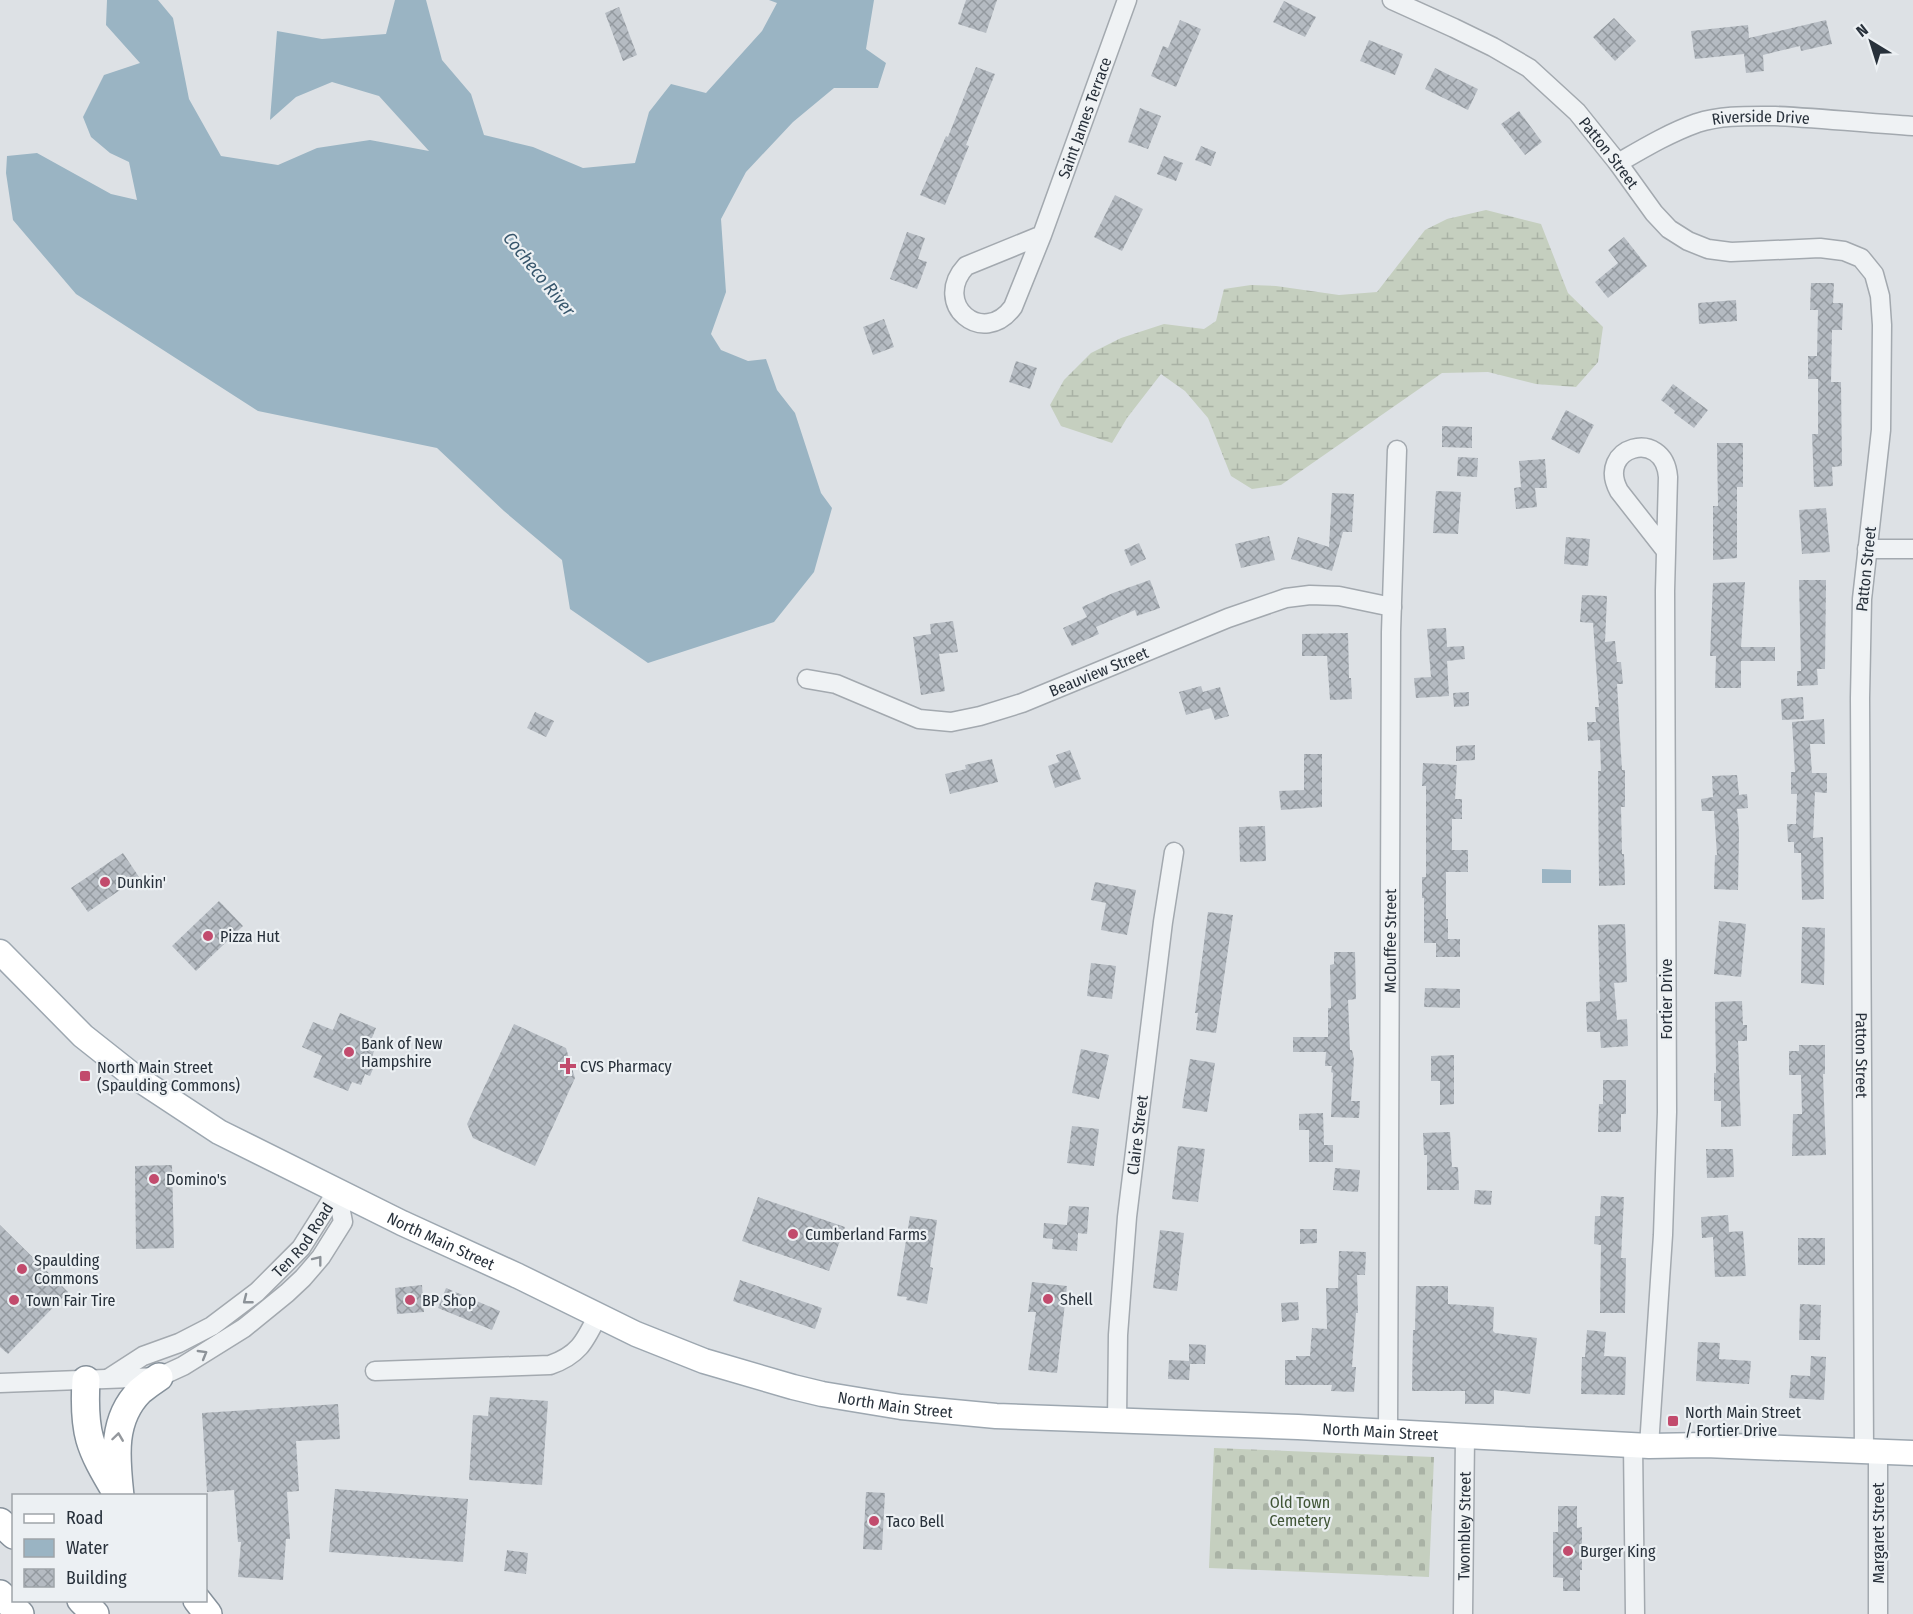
<svg xmlns="http://www.w3.org/2000/svg" width="1913" height="1614" viewBox="0 0 1913 1614" font-family="'Fira Sans Condensed',sans-serif">
<style>
.wetland{fill:url(#wetland-marsh)}
.cemetery{fill:url(#cemetery-stones)}
.water{fill:#9ab4c3}
.building{fill:url(#building-cross-hatch)}
.lines{fill:none;stroke-linecap:round;stroke-linejoin:round}
.minor-casing{stroke:#a3a9af;stroke-width:21}
.major-casing{stroke:#9da7b0;stroke-width:27}
.highway-casing{stroke:#86919b;stroke-width:30}
.minor{stroke:#eff2f4;stroke-width:18}
.major{stroke:#fff;stroke-width:24}
.highway{stroke:#fff;stroke-width:27}
.oneway{stroke:#8c9298}
.oneway2{stroke:#94989d}
.poi-dot{fill:#c24b6d;stroke:#ecf0f3;stroke-width:2}
.labels{text-anchor:middle;dominant-baseline:central;stroke-width:4.5;stroke-linejoin:round;paint-order:stroke}
.street-label{font-size:16px;fill:#28313b;stroke:#ecf0f3}
.poi-label{font-size:16px;fill:#28313b;stroke:#ecf0f3;text-anchor:start}
.park-label{font-size:16px;fill:#405536;stroke:#ecf0f3}
.water-label{font-size:18px;font-style:italic;fill:#36556b;stroke:#ecf0f3}
</style>
<defs>
<pattern id="wetland-marsh" width="20" height="14" patternUnits="userSpaceOnUse" patternTransform="scale(1.5)"><rect width="20" height="14" fill="#c5cfbf"/><path d="M1 5h8M5 5V1M11 12h8M15 12V8" fill="none" stroke="#a9b2a5"/></pattern>
<pattern id="cemetery-stones" width="16" height="16" patternUnits="userSpaceOnUse" patternTransform="scale(1.5)"><rect width="16" height="16" fill="#c5cfbf"/><path d="M2 7V4a2 2 0 0 1 4 0v3zM10 15v-3a2 2 0 0 1 4 0v3z" fill="#a9b2a5"/></pattern>
<pattern id="building-cross-hatch" width="8" height="8" patternUnits="userSpaceOnUse" patternTransform="scale(1.5)"><rect width="8" height="8" fill="#b5bbc2"/><path d="M0 0l8 8M0 8l8-8" fill="none" stroke="#93999f"/></pattern>
</defs>
<rect width="100%" height="100%" fill="#dde1e5"/>
<path class="wetland" d="M1486 210 1541 224 1568 293 1603 327 1598 362 1576 387 1536 384 1488 372 1442 373 1281 485 1252 489 1231 476 1208 418 1185 391 1161 374 1127 418 1112 443 1061 426 1050 405 1064 380 1091 353 1121 338 1164 324 1204 329 1216 321 1224 289 1251 285 1276 286 1339 295 1377 292 1425 230 1447 219Z"/>
<path class="cemetery" d="M1214 1448 1434 1457 1429 1577 1209 1568Z"/>
<path class="water" d="M107 0H158L173 18 189 99 221 156 278 165 317 148 370 140 429 151 379 96 332 82 296 97 270 120 277 31 322 39 386 34 395 0H426L442 60 471 94 484 135 533 147 583 168 635 163 649 112 671 84 706 93 762 31 777 3 769 0H874L866 49 886 63 878 88H834L793 122 746 172 721 219 726 292 711 334 721 350 748 361 766 359 777 390 795 413 821 493 832 508 814 572 774 622 648 663 570 609 562 560 504 511 437 448 258 411 76 294 13 220 6 173 7 156 37 153 111 194 137 200 129 162 110 153 91 137 83 117 104 75 140 63 106 25Z
M1542 869 1571 870V883H1542Z"/>
<path class="building" d="M966 0H997L986 33 958 24Z
M1284 1 1316 17 1305 37 1273 22Z
M619 7 637 55 623 61 605 13Z
M1614 18 1636 41 1615 61 1593 37Z
M1180 20 1201 29 1176 87 1151 76 1163 46 1168 48Z
M1826 20 1832 44 1801 51 1800 46 1763 55 1764 71 1746 73 1744 54 1695 59 1691 31 1748 25 1749 38Z
M1369 40 1403 54 1395 75 1360 61Z
M976 67 995 74 966 145 969 146 945 205 920 195 946 136 948 137Z
M1435 68 1478 89 1468 110 1425 89Z
M1140 108 1161 116 1148 149 1128 142Z
M1519 111 1542 142 1525 155 1501 124Z
M1201 146 1216 152 1211 166 1195 160Z
M1164 156 1183 163 1176 181 1157 174Z
M1115 195 1143 209 1122 251 1094 237Z
M907 232 925 238 918 259 927 262 917 289 890 279Z
M1624 237 1647 266 1608 298 1595 282 1618 263 1608 250Z
M1811 283H1834L1833 303H1843L1842 330H1832L1831 382H1841L1842 466 1832 467 1833 486 1814 487 1812 434H1818V379H1808V356H1817L1818 310H1810Z
M1736 300 1737 321 1699 324 1698 303Z
M884 319 894 347 873 355 863 327Z
M1016 361 1037 368 1030 389 1009 382Z
M1673 384 1708 410 1694 428 1674 413 1675 411 1661 400Z
M1566 410 1594 425 1579 454 1551 439Z
M1442 426 1472 427V448L1442 447Z
M1717 443H1743V487H1737V558L1713 560V506H1718Z
M1458 457 1478 458 1477 477 1457 476Z
M1545 459 1547 488H1535L1537 507 1516 509 1514 488 1521 487 1519 461Z
M1436 491 1461 492 1458 534 1433 533Z
M1332 493 1354 494 1352 532H1343L1332 571 1291 559 1298 537 1329 547Z
M1826 508 1830 552 1802 554 1799 510Z
M1269 536 1275 560 1241 568 1235 544Z
M1566 537 1590 539 1588 566 1564 564Z
M1139 543 1146 559 1131 566 1124 550Z
M1150 580 1160 608 1137 616 1135 610 1096 627 1099 634 1072 646 1063 628 1087 617 1082 607 1113 593Z
M1799 580H1826L1825 669H1817L1818 685 1797 686V671H1801Z
M1745 582 1741 647H1775V661H1741V688H1715L1716 656H1710L1713 583Z
M1582 595 1607 596 1605 642 1615 641 1617 662H1621L1623 684H1617L1622 770H1625V807H1621L1622 854H1624L1625 885 1599 886 1598 771H1601L1600 740 1588 741 1587 722H1596L1595 707H1599L1593 623 1580 622Z
M953 621 958 652 939 654 945 691 921 695 913 637 931 634 930 624Z
M1446 628 1447 647 1464 646 1465 659 1447 661 1449 696 1416 698 1414 678 1431 677 1427 629Z
M1348 633 1349 678H1351L1352 699 1330 700 1327 656H1302V634Z
M1201 686 1203 692 1220 687 1229 716 1215 720 1211 708 1186 715 1179 692Z
M1469 692V706L1454 707 1453 693Z
M1803 697 1804 719 1782 720 1781 699Z
M535 712 554 721 546 737 527 728Z
M1824 719 1825 744H1810L1812 773H1827V793L1815 792 1813 838 1823 837 1824 899 1802 900 1801 853H1794V842H1788L1787 824H1796L1797 794H1791V772H1795L1792 722Z
M1475 745V760L1456 761V746Z
M1070 750 1081 779 1055 788 1048 766 1059 762 1056 755Z
M1304 754H1322V807L1281 810 1279 791 1304 790Z
M992 759 998 782 950 794 945 774 966 769 965 765Z
M1423 763 1457 765 1455 799H1462V819H1452V850H1468V872H1446V919H1448V939H1460V957H1436V943H1424V898H1422V877H1426V786H1422Z
M1737 775 1739 795 1747 794 1748 808 1737 809 1739 832 1738 890 1714 889 1715 855H1717L1714 811H1702L1701 799 1713 797 1712 776Z
M1265 826 1266 861 1240 862 1239 827Z
M123 853 139 877 88 912 71 888Z
M1095 882 1136 890 1127 935 1101 930 1106 903 1091 900Z
M219 901 243 926 196 971 172 946Z
M1208 912 1233 915 1216 1033 1196 1030 1198 1013H1195Z
M1719 921 1746 924 1741 977 1714 974Z
M1625 924 1627 982 1614 983 1617 1020 1627 1019 1628 1046 1601 1048 1600 1032H1587L1586 1002 1600 1001 1598 925Z
M1802 927 1825 928 1824 985 1801 983Z
M1334 952H1355L1356 999 1348 1000 1350 1050H1352L1354 1059 1351 1101H1360L1359 1118 1331 1117 1333 1073 1331 1072 1332 1066H1325L1326 1052H1293V1037H1328V1008H1331L1330 965 1334 964Z
M1091 963 1116 966 1112 999 1087 996Z
M1425 988 1460 989V1008L1424 1007Z
M1742 1001 1743 1025H1747V1041H1738L1741 1126 1721 1127V1101H1714V1073H1716L1715 1002Z
M340 1013 376 1028 369 1045 375 1048 372 1057 377 1059 370 1076 365 1074 361 1085 352 1082 348 1091 313 1077 322 1056 302 1047 313 1022 333 1030Z
M514 1024 566 1048 575 1078 535 1166 473 1138 467 1124Z
M1799 1045H1825V1074H1823L1826 1155 1792 1156 1793 1114H1802L1801 1075H1789V1051H1799Z
M1081 1049 1109 1055 1099 1099 1072 1093Z
M1454 1055V1104L1440 1105V1081H1431V1056Z
M1190 1059 1215 1063 1207 1112 1182 1108Z
M1603 1080H1626V1114H1621V1132H1598L1599 1104H1603Z
M1323 1113 1324 1145H1333V1162H1309V1130H1299V1114Z
M1072 1126 1099 1129 1094 1166 1067 1163Z
M1450 1132 1452 1167H1458L1459 1190H1427V1155H1424L1423 1133Z
M1178 1146 1205 1149 1198 1202 1172 1199Z
M1706 1149H1733L1734 1177 1707 1178Z
M172 1165 174 1248 136 1249 135 1166Z
M1335 1168 1360 1170 1358 1192 1333 1190Z
M1475 1190 1492 1191 1491 1205 1474 1204Z
M1601 1196 1624 1197 1621 1258H1626L1625 1313H1600L1601 1245 1594 1244 1595 1216H1600Z
M758 1197 845 1227 829 1271 742 1241Z
M1069 1206 1089 1207 1087 1234 1078 1233 1077 1251 1052 1249 1053 1239 1043 1238 1044 1223 1067 1225Z
M1728 1215 1729 1232 1743 1231 1746 1276 1715 1277 1713 1237 1702 1238 1701 1217Z
M910 1216 937 1220 930 1267 933 1268 927 1304 906 1300 907 1297 897 1296Z
M0 1225 68 1292 8 1354 0 1347Z
M1300 1229H1317V1243L1300 1244Z
M1160 1230 1184 1233 1177 1291 1153 1288Z
M1798 1238H1825V1265H1798Z
M1339 1251 1366 1252 1365 1275H1357L1358 1313H1356L1352 1367H1356L1354 1392 1331 1391 1332 1385H1285V1360H1296V1356H1310L1312 1328 1327 1329 1326 1288H1338Z
M740 1280 822 1308 815 1329 733 1301Z
M1032 1282 1067 1286 1057 1373 1028 1370 1036 1312H1028Z
M422 1285 424 1312 397 1314 395 1288Z
M1416 1286H1448V1304L1494 1307 1493 1331 1495 1333 1537 1338 1530 1394 1494 1390V1404H1465V1391H1412L1413 1330H1415Z
M446 1288 500 1311 492 1330 438 1308Z
M1298 1302 1299 1320 1282 1322 1281 1303Z
M1800 1304 1821 1305 1820 1340H1799Z
M1587 1330 1606 1332 1604 1356 1626 1357 1625 1395 1581 1394 1582 1357H1585Z
M1698 1342 1720 1343 1719 1359 1751 1361 1749 1384 1696 1381Z
M1189 1344 1206 1345 1205 1364H1190L1189 1380 1168 1379 1169 1360 1189 1361Z
M1811 1356 1826 1357 1824 1400 1789 1398 1791 1375 1810 1376Z
M490 1397 548 1401 542 1485 469 1480 473 1415 488 1416Z
M338 1404 340 1439 296 1441 299 1491 287 1492 290 1539H286L283 1580 238 1577 241 1542H238L234 1490 207 1492 202 1413Z
M335 1489 468 1499 463 1562 329 1552Z
M866 1492 885 1493 882 1550 863 1549Z
M1558 1506H1577V1528L1582 1527V1570H1580V1591H1563V1578L1553 1577V1532H1558Z
M507 1550 528 1553 526 1574 504 1571Z"/>
<g class="lines">
<defs>
<g id="minor">
<path id="s1" d="M1392 0 1454 28 1493 47 1529 68 1577 112 1618 163 1654 213 1669 229 1688 241 1708 249 1731 252 1820 248 1844 251 1861 258 1874 274 1880 296 1882 325 1881 430 1862 599 1860 698 1864 1451"/>
<path id="s2" d="M1618 163C1644 148 1669 133 1697 123 1722 115 1748 116 1775 116 1821 118 1867 123 1913 126"/>
<path id="s3" d="M1042 235 966 266C931 304 983 348 1013 307L1042 235 1127 0"/>
<path d="M1867 549H1913"/>
<path id="s4" d="M807 679 836 684 919 719 951 722 980 716 1022 703 1228 618 1286 598 1310 595 1339 596 1392 607"/>
<path d="M375 1371 550 1365C579 1355 585 1341 598 1315"/>
<path id="s5" d="M109 1378 143 1356 179 1343 212 1326 257 1292 301 1248 337 1191"/>
<path d="M0 1383 159 1377 183 1366 244 1328 287 1293 303 1278 321 1257 343 1222 337 1191"/>
<path id="s6" d="M1117 1420 1118 1335 1127 1217 1163 922 1174 852"/>
<path id="s7" d="M1388 1431 1391 632 1397 450"/>
<path d="M1633 1444 1635 1614"/>
<path d="M1649 1446 1663 1235 1667 1112 1665 591 1668 477C1664 427 1595 447 1619 491L1666 551"/>
<path id="s8" d="M1463 1614 1465 1436"/>
<path d="M1878 1614V1451"/>
</g>
<g id="major">
<path id="s9" d="M0 952 83 1036 131 1074 219 1132 402 1223 518 1276 636 1334 704 1361 793 1387 822 1394 901 1407 996 1416 1298 1427 1649 1446 1705 1445 1913 1453"/>
</g>
<path id="highway" d="M86 1380C83 1433 89 1447 116 1492
M120 1496C116 1459 111 1420 140 1391 146 1386 153 1381 159 1377
M0 1522 14 1535
M0 1594 20 1614
M81 1600 95 1614
M197 1600 208 1614"/>
</defs>
<use href="#minor" class="minor-casing"/>
<use href="#major" class="major-casing"/>
<use href="#highway" class="highway-casing"/>
<use href="#minor" class="minor"/>
<use href="#major" class="major"/>
<use href="#highway" class="highway"/>
</g>
<defs><path id="oneway-chevron" d="M-2-3.5L2.5 0L-2 3.5" fill="none" stroke-width="1.6" stroke-linecap="round" stroke-linejoin="round" transform="scale(1.5)"/></defs>
<g class="oneway">
<use href="#oneway-chevron" transform="translate(318 1260) rotate(-52)"/>
<use href="#oneway-chevron" transform="translate(247 1300) rotate(142)"/>
<use href="#oneway-chevron" transform="translate(203 1354) rotate(-30)"/>
</g>
<use class="oneway2" href="#oneway-chevron" transform="translate(118 1437) rotate(-82)"/>
<g class="poi-dot">
<circle cx="105" cy="882" r="6"/>
<circle cx="208" cy="936" r="6"/>
<circle cx="349" cy="1052" r="6"/>
<path d="M565 1057h6v6h6v6h-6v6h-6v-6h-6v-6h6z"/>
<rect x="79" y="1070" width="12" height="12" rx="3"/>
<circle cx="154" cy="1179" r="6"/>
<circle cx="793" cy="1234" r="6"/>
<circle cx="22" cy="1269" r="6"/>
<circle cx="1048" cy="1299" r="6"/>
<circle cx="14" cy="1300" r="6"/>
<circle cx="410" cy="1300" r="6"/>
<rect x="1667" y="1415" width="12" height="12" rx="3"/>
<circle cx="874" cy="1521" r="6"/>
<circle cx="1568" cy="1551" r="6"/>
</g>
<g class="labels">
<g class="street-label">
<text stroke="none"><textPath href="#s3" startOffset="396">Saint James Terrace</textPath></text>
<text stroke="none"><textPath href="#s2" startOffset="153">Riverside Drive</textPath></text>
<text stroke="none"><textPath href="#s1" startOffset="270">Patton Street</textPath></text>
<text transform="translate(1866 569) rotate(-84)">Patton Street</text>
<text stroke="none"><textPath href="#s4" startOffset="308">Beauview Street</textPath></text>
<text stroke="none"><textPath href="#s7" startOffset="490">McDuffee Street</textPath></text>
<text transform="translate(1666 999) rotate(-90)">Fortier Drive</text>
<text stroke="none"><textPath href="#s1" startOffset="1370">Patton Street</textPath></text>
<text stroke="none"><textPath href="#s6" startOffset="286">Claire Street</textPath></text>
<text stroke="none"><textPath href="#s5" startOffset="242">Ten Rod Road</textPath></text>
<text stroke="none"><textPath href="#s9" startOffset="532">North Main Street</textPath></text>
<text stroke="none"><textPath href="#s9" startOffset="1018">North Main Street</textPath></text>
<text stroke="none"><textPath href="#s9" startOffset="1504">North Main Street</textPath></text>
<text stroke="none"><textPath href="#s8" startOffset="88">Twombley Street</textPath></text>
<text transform="translate(1878 1533) rotate(-90)">Margaret Street</text>
</g>
<g class="poi-label">
<text x="117" y="882">Dunkin'</text>
<text x="220" y="936">Pizza Hut</text>
<text x="361" y="1043">Bank of New<tspan x="361" dy="18">Hampshire</tspan></text>
<text x="580" y="1066">CVS Pharmacy</text>
<text x="97" y="1067">North Main Street<tspan x="97" dy="18">(Spaulding Commons)</tspan></text>
<text x="166" y="1179">Domino's</text>
<text x="805" y="1234">Cumberland Farms</text>
<text x="34" y="1260">Spaulding<tspan x="34" dy="18">Commons</tspan></text>
<text x="1060" y="1299">Shell</text>
<text x="26" y="1300">Town Fair Tire</text>
<text x="422" y="1300">BP Shop</text>
<text x="1685" y="1412">North Main Street<tspan x="1685" dy="18">/ Fortier Drive</tspan></text>
<text x="886" y="1521">Taco Bell</text>
<text x="1580" y="1551">Burger King</text>
</g>
<g class="park-label">
<text x="1300" y="1502">Old Town<tspan x="1300" dy="18">Cemetery</tspan></text>
</g>
<g class="water-label">
<text transform="translate(539 274) rotate(51)">Cocheco River</text>
</g>
</g>
<rect x="12" y="1494" width="195" height="108" fill="#ecf0f3" stroke="#9ea4a9" stroke-width="1.5"/>
<rect x="24" y="1514" width="30" height="9" fill="#ffffff" stroke="#9ea4a9" stroke-width="1.5"/>
<text x="66" y="1524" font-size="18" fill="#28313b">Road</text>
<rect x="24" y="1539" width="30" height="18" fill="#9ab4c3" stroke="#9ea4a9" stroke-width="1.5"/>
<text x="66" y="1554" font-size="18" fill="#28313b">Water</text>
<rect x="24" y="1569" width="30" height="18" fill="url(#building-cross-hatch)" stroke="#9ea4a9" stroke-width="1.5"/>
<text x="66" y="1584" font-size="18" fill="#28313b">Building</text>
<g transform="translate(1871 42) rotate(322)" stroke="#ecf0f3" stroke-width="4.5" paint-order="stroke">
<path d="M0-4.5L10 22L0 15L-10 22Z" fill="#28313b"/>
<text y="-9" font-size="16" font-weight="bold" text-anchor="middle" fill="#28313b">N</text>
</g>
</svg>
